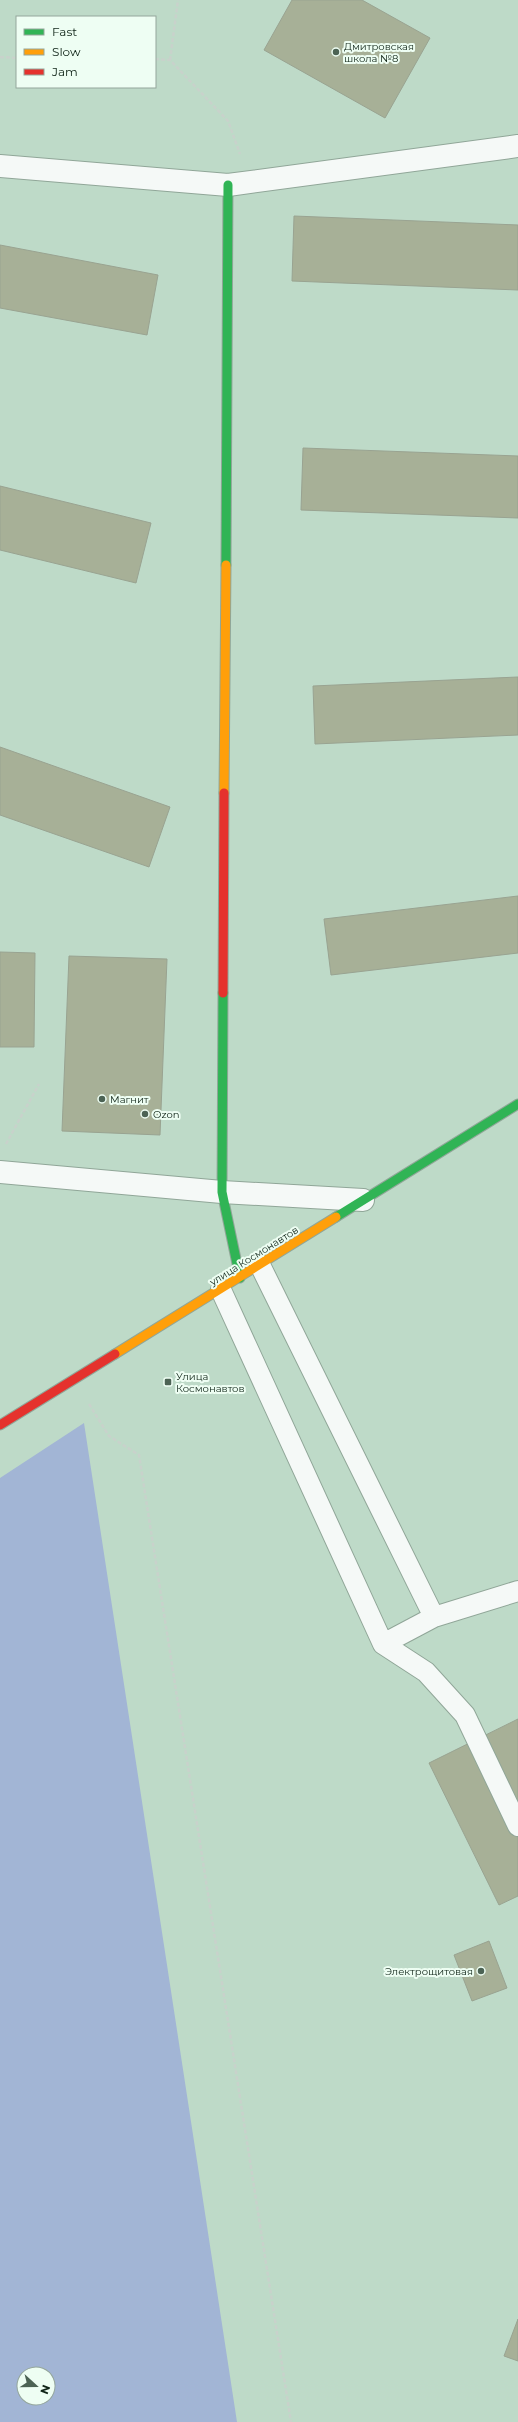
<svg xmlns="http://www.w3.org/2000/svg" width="518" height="2422" viewBox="0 0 518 2422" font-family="Montserrat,sans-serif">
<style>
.forest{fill:#a2b5d5;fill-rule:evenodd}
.building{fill:#a7b097;stroke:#99a391}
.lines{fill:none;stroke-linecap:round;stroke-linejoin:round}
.lane-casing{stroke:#90a698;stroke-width:22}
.street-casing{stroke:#90a698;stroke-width:24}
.fast-casing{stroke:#90a698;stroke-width:11}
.slow-casing{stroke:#90a698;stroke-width:11}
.jam-casing{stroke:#90a698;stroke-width:11}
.path{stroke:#c8d2cb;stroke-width:2.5;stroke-dasharray:4 2;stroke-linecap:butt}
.lane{stroke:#f5f9f7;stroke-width:20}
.street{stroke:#f5f9f7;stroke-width:22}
.fast{stroke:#30b455;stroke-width:9}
.slow{stroke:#ff9f0a;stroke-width:9}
.jam{stroke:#e5322d;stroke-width:9}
.poi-dot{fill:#4c6354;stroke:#eefef3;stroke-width:1.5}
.labels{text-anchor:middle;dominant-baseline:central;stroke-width:4;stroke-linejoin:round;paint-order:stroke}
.poi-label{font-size:10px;fill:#0e2316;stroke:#eefef3;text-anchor:start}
.street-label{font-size:10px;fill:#0e2316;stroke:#eefef3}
</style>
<rect width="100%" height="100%" fill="#bedac8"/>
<path class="forest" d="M84 1423 237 2422H0V1478ZM24 2374H48V2398H24Z"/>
<path class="building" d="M292 0H362L430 38 385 118 264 50Z
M294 216 518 225V290L292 281Z
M0 245 158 275 147 335 0 308Z
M303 448 518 456V518L301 510Z
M0 486 151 523 136 583 0 550Z
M518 677V735L315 744 313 686Z
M0 747 170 807 149 867 0 815Z
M518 896V953L331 975 324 919Z
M0 952 35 953 34 1047H0Z
M69 956 167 959 160 1135 62 1131Z
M518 1719V1896L499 1905 429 1763Z
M489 1941 507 1988 472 2001 454 1955Z
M518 2319V2361L504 2356Z"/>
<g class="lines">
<defs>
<path id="lane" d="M260 1265 434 1617
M221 1290 383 1644 426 1672 465 1715 518 1826
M383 1644 434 1617 518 1591"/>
<path id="street" d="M0 166 228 185 518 146
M0 1172 222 1192 363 1200"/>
<path id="fast" d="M226 565 228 185
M223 993 222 1192 240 1278
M336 1217 518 1104"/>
<path id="slow" d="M224 793 226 565
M115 1354 336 1217"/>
<path id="jam" d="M223 993 224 793
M0 1425 115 1354"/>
</defs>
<use href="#lane" class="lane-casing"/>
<use href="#street" class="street-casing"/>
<use href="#fast" class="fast-casing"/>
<use href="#slow" class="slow-casing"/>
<use href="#jam" class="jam-casing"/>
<path class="path" d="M0 57 17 58
M155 59 170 60 228 121 240 154
M170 60 178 0
M6 1144 39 1084
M89 1404 109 1436 139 1455 291 2422"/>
<use href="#lane" class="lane"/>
<use href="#street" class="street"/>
<use href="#fast" class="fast"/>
<use href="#slow" class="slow"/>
<use href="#jam" class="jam"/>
</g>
<g class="poi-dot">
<circle cx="336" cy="52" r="4"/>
<circle cx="102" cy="1099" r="4"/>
<circle cx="145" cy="1114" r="4"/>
<rect x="164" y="1378" width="8" height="8" rx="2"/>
<circle cx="481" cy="1971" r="4"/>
</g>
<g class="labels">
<g class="poi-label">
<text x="344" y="46">Дмитровская<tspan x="344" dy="12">школа №8</tspan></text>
<text x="110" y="1099">Магнит</text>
<text x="153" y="1114">Ozon</text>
<text x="176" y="1376">Улица<tspan x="176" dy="12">Космонавтов</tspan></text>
<text x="473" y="1971" text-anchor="end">Электрощитовая</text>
</g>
<g class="street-label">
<text transform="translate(254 1256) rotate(-32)">улица Космонавтов</text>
</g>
</g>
<rect x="16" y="16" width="140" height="72" fill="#eefef3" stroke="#94a69b"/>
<rect x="24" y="29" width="20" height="6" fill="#30b455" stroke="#94a69b"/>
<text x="52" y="36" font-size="12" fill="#0e2316">Fast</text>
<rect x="24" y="49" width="20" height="6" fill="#ff9f0a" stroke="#94a69b"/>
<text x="52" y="56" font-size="12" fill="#0e2316">Slow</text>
<rect x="24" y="69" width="20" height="6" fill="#e5322d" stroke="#94a69b"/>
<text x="52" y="76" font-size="12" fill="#0e2316">Jam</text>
<g transform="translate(36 2386) rotate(111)"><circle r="19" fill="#eefef3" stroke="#94a69b"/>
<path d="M0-3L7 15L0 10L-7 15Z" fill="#4c6354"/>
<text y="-6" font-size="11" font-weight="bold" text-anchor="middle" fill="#0e2316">N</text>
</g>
</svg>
